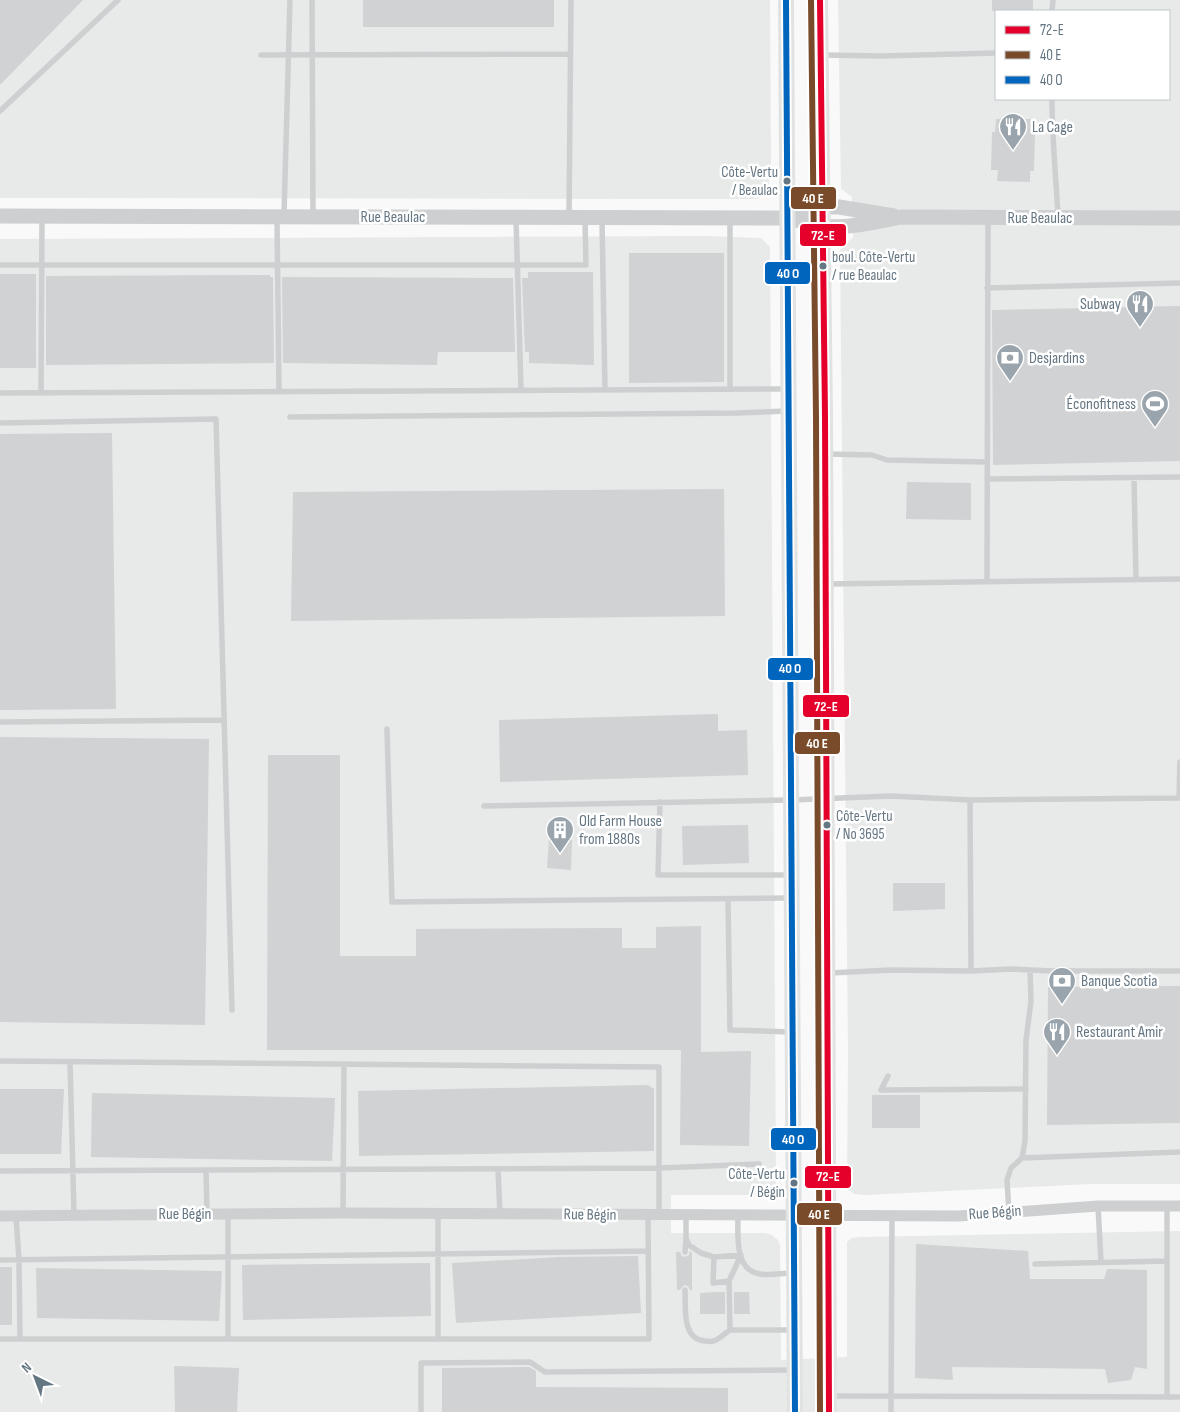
<svg xmlns="http://www.w3.org/2000/svg" width="1180" height="1412" viewBox="0 0 1180 1412" font-family="'Sofia Sans Condensed',sans-serif">
<style>
.built{fill:#e8e9e9;fill-rule:evenodd}
.building{fill:#d0d2d3}
.lines{fill:none;stroke-linecap:round;stroke-linejoin:round}
.service{stroke:#cecfd0;stroke-width:5.5}
.minor{stroke:#cecfd0;stroke-width:11}
.tertiary{stroke:#cecfd0;stroke-width:15}
.secondary{stroke:#e1e2e2;stroke-width:16}
.bus-1-casing{stroke:#fff;stroke-width:10}
.bus-2-casing{stroke:#fff;stroke-width:10}
.bus-3-casing{stroke:#fff;stroke-width:10}
.bus-1{stroke:#e4002b;stroke-width:6}
.bus-2{stroke:#7a4b2a;stroke-width:6}
.bus-3{stroke:#0065bd;stroke-width:6}
.bus-dot{fill:#657683;stroke:#fff;stroke-width:2}
.labels{text-anchor:middle;dominant-baseline:central;stroke-width:5;stroke-linejoin:round;paint-order:stroke}
.bus-label{font-size:15px;fill:#657683;stroke:#fff;text-anchor:end}
.poi-label{font-size:16px;fill:#657683;stroke:#fff;text-anchor:start}
.street-label{font-size:16px;fill:#657683;stroke:#fff}
.line-badge{stroke:#fff;stroke-width:2}
.badge-label{font-size:14px;text-anchor:middle;font-weight:bold;fill:#fff}
</style>
<rect width="100%" height="100%" fill="#f9f9f9"/>
<path class="built" d="M0 0H770L771 166 768 191 763 196 757 199 0 198Z
M838 0H1180V1184H1090L866 1195 854 1194 847 1187 848 1054 840 250 853 237 852 197 841 189ZM996 11H1169V99H996Z
M708 236 761 238 770 247 776 1175V1188L772 1193 765 1195H671V1233H764L770 1234 778 1240 780 1245 781 1360 847 1357V1242L852 1238 861 1237 1180 1231V1412H0V239Z"/>
<path class="building" d="M0 0H83L0 85Z
M363 0H554V27H363Z
M992 0H1033V11H992Z
M996 119H1032L1031 132H1035L1034 171H1030V182L997 181 998 170H991L992 132H995Z
M629 253H724V382L629 383Z
M528 272H593L594 365 529 363V352H525L522 278H528Z
M0 274H36V368H0Z
M270 275V277H273L274 363 46 365V276Z
M282 277 513 278 515 352H438L437 365 283 363Z
M1180 306V461L993 465 992 310Z
M112 433 116 709 0 710V434Z
M907 482 971 483V520L906 519Z
M724 489 725 616 291 621 293 492Z
M718 714V731L747 730 748 775 500 782 499 720Z
M0 737 209 739 205 1025 0 1022Z
M268 755H340V956H416V929L622 928V948H656V927L701 926V1052L751 1051 749 1146 680 1145 681 1050H267Z
M748 825 749 863 683 865 682 826Z
M549 839 572 840 571 870 547 868Z
M893 883H945V909L893 911Z
M1180 986V1123L1047 1125 1048 987Z
M648 1085 654 1089V1151L359 1156 358 1091Z
M0 1089H64L61 1154H0Z
M92 1093 335 1098 332 1161 91 1157Z
M872 1095H920V1128H872Z
M916 1244 1028 1251 1030 1279H1104L1107 1269 1147 1270V1369L1135 1367 1131 1380 1108 1383 1105 1369 952 1367 953 1380 915 1378Z
M690 1251 692 1253V1290H690L688 1286 684 1285 680 1290H677L676 1252H680L682 1256 685 1257 689 1255Z
M638 1256 641 1313 456 1323 452 1263 560 1257Z
M430 1263 431 1316 243 1320 242 1265Z
M0 1267H12V1325H0Z
M36 1268 222 1271 219 1321 37 1318Z
M718 1292H725V1314H700V1293Z
M734 1292H749L750 1314H734Z
M174 1366 239 1368 237 1412H175Z
M529 1367 536 1371V1387L728 1388V1412H442V1368Z"/>
<g class="lines">
<path class="service" d="M312 0 313 215
M1052 11 1053 0
M261 55 570 54
M823 55 881 56 996 53
M1052 99C1052 138 1056 177 1058 216
M0 111 118 0
M284 215 290 0
M277 217 279 392
M569 217 571 0
M516 219 521 390
M602 220 605 390
M730 220V389
M0 265H586L585 219
M987 288 1180 283
M0 393 786 389
M41 393 42 218
M290 417 737 413 786 411
M0 423 216 419 232 1010
M827 454 872 455 887 460 987 462
M1134 478 1136 579
M987 479 1180 477
M987 581 988 219
M827 584 1180 579
M0 722 224 720
M387 729 392 902 789 898
M1179 798 1180 762
M970 800 971 971
M660 802 658 875H790
M484 806 791 800 891 796 970 800 1180 798
M728 899 730 1030 791 1032
M830 973 890 970 971 971 1011 969 1052 971H1180
M0 1061 659 1067V1215
M70 1062 74 1215
M888 1076 881 1090 1026 1089
M1022 1158 1180 1152
M498 1169 500 1214
M206 1170 207 1214
M0 1171 659 1168 759 1164
M1098 1206 1101 1262
M343 1213 344 1064
M1009 1213 1007 1180 1011 1168 1022 1158 1025 1141 1026 1040 1031 1001 1030 971
M438 1214V1339
M16 1216 19 1260 20 1339
M686 1216V1238L689 1245 701 1253 714 1257 741 1255 729 1281 730 1330H794
M738 1216C738 1235 734 1270 760 1274 770 1276 782 1273 793 1273
M685 1252 686 1239
M714 1257 713 1283 729 1281
M0 1260 648 1251
M1035 1264 1167 1261
M685 1290C686 1307 681 1339 705 1341 708 1341 711 1342 713 1341 719 1340 725 1333 730 1330
M0 1339H649L648 1215
M228 1339V1214
M831 1396 1180 1397
M1167 1397V1206
M421 1412V1363L530 1362 545 1372 793 1370
M891 1412 892 1216"/>
<path class="minor" d="M0 1216 343 1213 959 1216 1098 1206H1180"/>
<path class="tertiary" d="M0 216 787 218C798 220 810 224 822 226 847 229 876 222 901 217L1180 218
M790 217 822 207H839L894 216"/>
<path class="secondary" d="M786 0 795 1412
M820 0 825 416 829 1412"/>
<defs>
<path id="bus-1" d="M820 0 825 416 829 1412"/>
<path id="bus-2" d="M811 0 816 416 820 1412"/>
<path id="bus-3" d="M786 0 795 1412"/>
</defs>
<use href="#bus-1" class="bus-1-casing"/>
<use href="#bus-2" class="bus-2-casing"/>
<use href="#bus-3" class="bus-3-casing"/>
<use href="#bus-1" class="bus-1"/>
<use href="#bus-2" class="bus-2"/>
<use href="#bus-3" class="bus-3"/>
</g>
<defs>
<symbol id="restaurant-pin" viewBox="-11 -11 22 30"><path d="M0 17L-7.5 6A9.5 9.5 0 1 1 7.5 6Z" fill="#99a4ac" stroke="#fff"/><path d="M-5-6h1v4h1v-4h1v4h1v-4h1v5L-1.5 .5V6h-2V.5L-5-1ZM5-6V6H3V1.5H1.5Q1.5-4 5-6Z" fill="#fff"/></symbol>
<symbol id="bank-pin" viewBox="-11 -11 22 30"><path d="M0 17L-7.5 6A9.5 9.5 0 1 1 7.5 6Z" fill="#99a4ac" stroke="#fff"/><path d="M-6-4H6V4H-6ZM0-2.3a2.3 2.3 0 1 0 0 4.6a2.3 2.3 0 1 0 0-4.6Z" fill="#fff"/></symbol>
<symbol id="stadium-pin" viewBox="-11 -11 22 30"><path d="M0 17L-7.5 6A9.5 9.5 0 1 1 7.5 6Z" fill="#99a4ac" stroke="#fff"/><path d="M0-5a6.5 5 0 1 0 0 10a6.5 5 0 1 0 0-10ZM-3.5-1.8h7v3.6h-7Z" fill="#fff"/></symbol>
<symbol id="building-pin" viewBox="-11 -11 22 30"><path d="M0 17L-7.5 6A9.5 9.5 0 1 1 7.5 6Z" fill="#99a4ac" stroke="#fff"/><path d="M-4-6H4V6H1V3H-1V6H-4ZM-2.5-4.3h1.7v1.8h-1.7ZM.8-4.3h1.7v1.8H.8ZM-2.5-1h1.7V.8h-1.7ZM.8-1h1.7V.8H.8Z" fill="#fff"/></symbol>
</defs>
<g fill-rule="evenodd">
<use href="#restaurant-pin" x="997" y="111" width="32" height="43"/>
<use href="#restaurant-pin" x="1124" y="288" width="32" height="43"/>
<use href="#bank-pin" x="994" y="342" width="32" height="43"/>
<use href="#stadium-pin" x="1139" y="388" width="32" height="43"/>
<use href="#building-pin" x="544" y="814" width="32" height="43"/>
<use href="#bank-pin" x="1046" y="965" width="32" height="43"/>
<use href="#restaurant-pin" x="1041" y="1016" width="32" height="43"/>
</g>
<g class="bus-dot">
<circle cx="787" cy="181" r="4.5"/>
<circle cx="823" cy="266" r="4.5"/>
<circle cx="827" cy="825" r="4.5"/>
<circle cx="794" cy="1183" r="4.5"/>
</g>
<g class="labels">
<g class="bus-label">
<text x="778" y="172">Côte-Vertu<tspan x="778" dy="18">/ Beaulac</tspan></text>
<text x="832" y="257" text-anchor="start">boul. Côte-Vertu<tspan x="832" dy="18">/ rue Beaulac</tspan></text>
<text x="836" y="816" text-anchor="start">Côte-Vertu<tspan x="836" dy="18">/ No 3695</tspan></text>
<text x="785" y="1174">Côte-Vertu<tspan x="785" dy="18">/ Bégin</tspan></text>
</g>
<g class="poi-label">
<text x="1032" y="127">La Cage</text>
<text x="1121" y="304" text-anchor="end">Subway</text>
<text x="1029" y="358">Desjardins</text>
<text x="1136" y="404" text-anchor="end">Éconofitness</text>
<text x="579" y="821">Old Farm House<tspan x="579" dy="18">from 1880s</tspan></text>
<text x="1081" y="981">Banque Scotia</text>
<text x="1076" y="1032">Restaurant Amir</text>
</g>
<g class="street-label">
<text x="393" y="217">Rue Beaulac</text>
<text x="1040" y="218">Rue Beaulac</text>
<text transform="translate(995 1213) rotate(-4)">Rue Bégin</text>
<text x="185" y="1214">Rue Bégin</text>
<text transform="translate(590 1215) rotate(1)">Rue Bégin</text>
</g>
</g>
<g class="line-badge">
<rect x="790" y="186" width="47" height="24" rx="5" fill="#7a4b2a"/>
<rect x="799" y="223" width="48" height="24" rx="5" fill="#e4002b"/>
<rect x="764" y="261" width="47" height="24" rx="5" fill="#0065bd"/>
<rect x="767" y="657" width="47" height="24" rx="5" fill="#0065bd"/>
<rect x="802" y="694" width="48" height="24" rx="5" fill="#e4002b"/>
<rect x="794" y="731" width="47" height="24" rx="5" fill="#7a4b2a"/>
<rect x="770" y="1127" width="47" height="24" rx="5" fill="#0065bd"/>
<rect x="804" y="1165" width="48" height="24" rx="5" fill="#e4002b"/>
<rect x="796" y="1202" width="47" height="24" rx="5" fill="#7a4b2a"/>
</g>
<g class="badge-label">
<text x="813" y="203">40 E</text>
<text x="823" y="240">72-E</text>
<text x="788" y="278">40 O</text>
<text x="790" y="673">40 O</text>
<text x="826" y="711">72-E</text>
<text x="817" y="748">40 E</text>
<text x="793" y="1144">40 O</text>
<text x="828" y="1181">72-E</text>
<text x="819" y="1219">40 E</text>
</g>
<rect x="995" y="10" width="175" height="90" fill="#ffffff" stroke="#c1c8cd"/>
<rect x="1005" y="26" width="25" height="8" fill="#e4002b" stroke="#c1c8cd"/>
<text x="1040" y="35" font-size="15" fill="#657683">72-E</text>
<rect x="1005" y="51" width="25" height="8" fill="#7a4b2a" stroke="#c1c8cd"/>
<text x="1040" y="60" font-size="15" fill="#657683">40 E</text>
<rect x="1005" y="76" width="25" height="8" fill="#0065bd" stroke="#c1c8cd"/>
<text x="1040" y="85" font-size="15" fill="#657683">40 O</text>
<g transform="translate(35 1377) rotate(318)" stroke="#ffffff" stroke-width="4" paint-order="stroke">
<path d="M0-4L9 19L0 12L-9 19Z" fill="#657683"/>
<text y="-8" font-size="14" font-weight="bold" text-anchor="middle" fill="#657683">N</text>
</g>
</svg>
